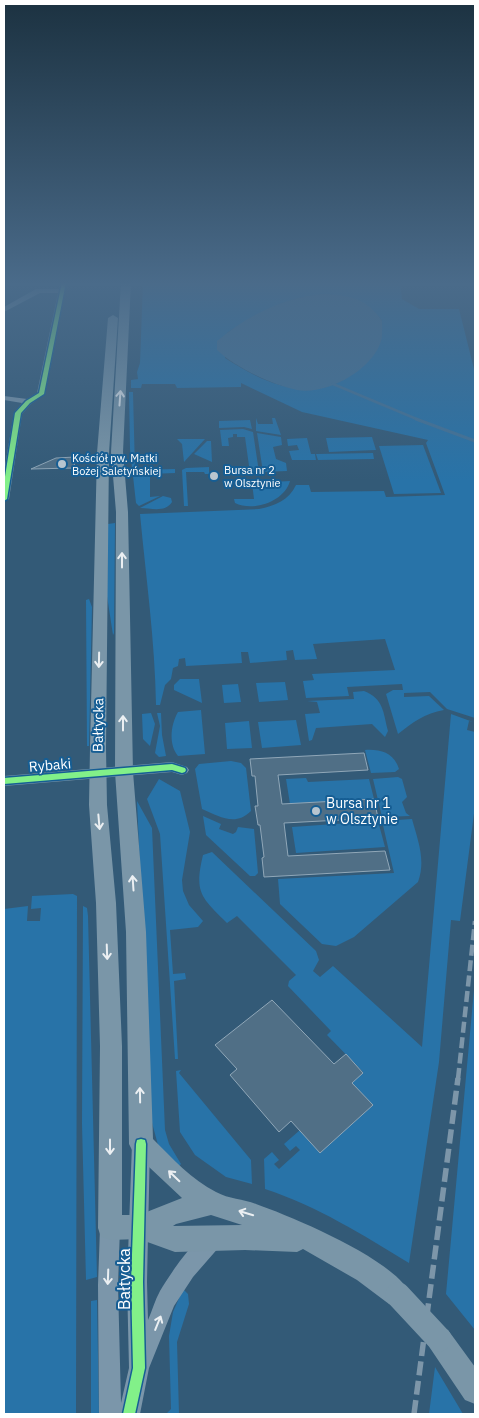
<svg xmlns="http://www.w3.org/2000/svg" width="479" height="1418" viewBox="0 0 479 1418" font-family="'IBM Plex Sans',sans-serif">
<style>
.green{fill:#2873a8;fill-rule:evenodd}
.water{fill:#427399}
.lines{fill:none;stroke-linecap:round;stroke-linejoin:round}
.stream-far1{stroke:#427399;stroke-width:2.5}
.stream{stroke:#427399;stroke-width:3}
.building{fill:#506f86;stroke:#90a7b8}
.minor{fill:#7b96aa;fill-rule:evenodd}
.major{fill:#7a96a8;fill-rule:evenodd}
.rail-far1{stroke:#7d96a9;stroke-width:4.5;stroke-dasharray:11 4.5;stroke-linecap:butt}
.rail{stroke:#7d96a9;stroke-width:5.5;stroke-dasharray:14 5.5;stroke-linecap:butt}
.major-bridge{stroke:#7a96a8;stroke-width:25}
.cycleway-casing{stroke:#165e94;stroke-width:3}
.cycleway{fill:#82f089;fill-rule:evenodd}
.oneway{stroke:#ebeff2}
.poi-dot{fill:#b8c5cf;stroke:#165e94;stroke-width:2}
.labels{text-anchor:middle;dominant-baseline:central;stroke-width:4;stroke-linejoin:round;paint-order:stroke}
.far-poi-label{font-size:11px;fill:#fff;stroke:#165e94;text-anchor:start}
.street-label{font-size:14px;fill:#fff;stroke:#165e94}
.poi-label{font-size:14px;fill:#fff;stroke:#165e94;text-anchor:start}
.near-street-label{font-size:16px;fill:#fff;stroke:#165e94}
</style>
<rect width="100%" height="100%" fill="#335a77"/>
<path class="green" d="M143 282H400L402 299 419 309H459L475 373V718L447 709 430 692 404 693V697L429 696 444 710C425 713 412 723 398 734L386 694 393 690H403L402 684 347 687 349 696 306 698 303 681 314 680 312 674 395 670 385 639 313 644 317 659 295 660 293 650 286 651 287 660 250 663 248 652H241L242 663 186 666 185 658 179 659 178 666 173 668 171 679 165 685 160 705H156C155 641 146 578 140 514L259 509C275 506 289 500 296 485H309L311 492 384 491 386 497 445 495 426 443 428 440 302 412 241 383V387L177 388 175 384H142L141 388H131V380L138 379 137 372 140 363ZM326 294C349 296 369 302 382 321 382 343 378 346 364 362 323 409 270 387 225 358L227 333C258 313 288 296 326 294Z
M129 392H133L135 470 175 469V473L150 474V497L160 496 139 506 136 503 130 449Z
M256 418 258 424H273L272 418H275L281 435 256 431Z
M250 420 252 429 244 427 219 428V421Z
M243 429 253 432 259 472 250 473 245 437H237V434H233V437L228 438 229 446H222L220 430Z
M257 433 281 437 282 445 273 447 276 459 286 463 287 471 263 472Z
M372 437 376 450 329 452 326 438Z
M307 438 311 454H315L316 460H292L289 451 299 450 297 445 288 446 287 439Z
M177 439H205L184 462 182 444Z
M207 441H211L212 462 194 454Z
M423 445 441 493 394 494 379 446Z
M373 453 374 459 318 460 316 454Z
M209 467V474H205L204 472H186L188 506H184L182 470 186 468Z
M290 481C284 502 253 512 235 503L234 499H254L252 483Z
M163 496 171 498 172 502C165 513 151 508 140 508Z
M115 523 114 633 113 635 107 596 108 524Z
M89 599 92 607 89 746H87L86 600Z
M180 679H199L202 703 174 690V685Z
M285 682 288 700 259 702 256 683Z
M238 684 241 702 224 703 222 685Z
M364 691C384 699 383 712 388 731L385 737 372 724 316 728 312 740 309 741 305 714 320 713 317 702 307 701 354 699 353 692Z
M201 710 205 754 178 756C168 744 171 724 178 712Z
M151 713 155 724 150 746 143 739 142 714Z
M157 713H161L162 735 166 756 159 757 155 753 160 726Z
M451 714 473 722 469 721 467 730 475 732V806L460 921 451 920 439 1062 409 1263C363 1235 317 1206 265 1189L264 1159 272 1152 279 1160 274 1164 279 1169 300 1150 296 1146 290 1151 284 1144 300 1130 320 1152 373 1105 352 1083 363 1072 327 1035 331 1031 288 986 289 981 296 975 237 916 227 923C201 897 194 893 203 855L212 852 316 951 319 960 313 971 320 977 333 966 422 1047Z
M296 720 301 745 262 748 258 722Z
M249 721 252 748 227 749 225 723Z
M365 750C381 749 394 753 399 769L395 772 371 773Z
M231 761 241 763 246 768 251 811C235 827 219 816 202 809L195 769 199 764Z
M398 777 402 779 407 797 402 802 406 813 410 816 382 817 373 779Z
M306 778 308 782 369 779 374 799 290 804 286 779Z
M159 779 180 791 190 832 182 880 183 891 189 905 203 921 198 927 170 930 173 974 185 973 186 979 174 981 178 1059H175L160 834 147 799Z
M137 801 152 828 165 1130 169 1144 181 1164 176 1169 158 1145 151 1119Z
M203 816 221 824 219 829 233 834 236 832 238 827 254 829 258 873 255 876H250L206 835Z
M412 819C418 841 426 860 418 882L354 937 336 946 322 944 280 904 278 879 394 873 382 821Z
M378 821 385 847 296 853 292 827Z
M73 894 77 896 76 1414H4V909L28 906 27 921H40L41 908 31 909 32 896Z
M83 906 87 908 88 916 97 1277 86 1280 82 1124Z
M475 979V1330L446 1294Z
M181 1070 179 1073 251 1160 252 1184 226 1177 195 1155 180 1132 176 1071Z
M183 1289 188 1294 189 1304 177 1342 179 1414H166L171 1409 169 1336 173 1312Z
M97 1300 99 1414H91V1301Z
M435 1367 463 1414H429Z"/>
<path class="water" d="M326 294C352 296 367 299 382 321 382 329 383 337 380 344 369 372 326 395 297 390 272 385 235 367 217 350V341C248 315 286 296 326 294Z"/>
<g class="lines">
<path class="stream-far1" d="M333 384 419 420"/>
<path class="stream" d="M416 419 475 441"/>
</g>
<path class="building" d="M75 457 74 468 31 469 56 458Z
M364 753 368 770 278 775 282 804 374 799 378 818 284 823 288 856 385 851 390 870 264 877 262 858 264 857 260 825H258L255 806H258L255 776H252L250 759Z
M272 1000 334 1064 346 1054 363 1073 352 1083 373 1105 320 1153 291 1121 279 1132 230 1075 237 1069 215 1045Z"/>
<g class="lines">
<path class="minor" d="M60 282H67L45 394 31 404 22 414 9 499 4 502V472L14 413 22 403 4 400V396L27 399 37 393 58 293H40L4 312V307L36 289H59Z
M172 762 187 767 189 770 187 773 182 775 172 772 4 786V776Z
M141 1135 147 1138 150 1144 147 1282 148 1320C152 1311 155 1300 160 1291 170 1274 195 1237 213 1229L220 1232 223 1239 220 1246 193 1277 174 1306 149 1368 140 1414H99L98 1285 100 1228 103 1221 110 1218 117 1221 120 1228 118 1285 121 1403 129 1368 127 1282 132 1144 135 1138Z"/>
<path class="major" d="M121 282H131L123 452 128 512 133 772 146 932 153 1139C172 1158 192 1180 216 1192 229 1199 243 1199 256 1204 293 1217 396 1260 411 1295L407 1304 398 1308 389 1304 357 1280 303 1249 297 1252 245 1250 175 1252 139 1239 110 1240 101 1237 98 1228 100 1046 96 903 89 805 90 748 97 453 108 318 113 315 118 318 109 453 106 748 107 805 116 903 122 1046V1215H139L182 1198 133 1152 129 1144 126 932 115 772 116 512 111 452ZM211 1215 242 1225 173 1226 176 1224Z
M439 1326 448 1330 475 1367V1404L465 1400 430 1348 426 1339 430 1330Z"/>
<path class="rail-far1" d="M458 1079 475 921"/>
<path class="rail" d="M414 1414 458 1078"/>
<path class="major-bridge" d="M398 1295 439 1339"/>
<defs>
<path id="cycleway" d="M62 282H66L44 394 30 403 21 413 7 499 4 501V483L15 413 26 401 39 393Z
M172 764 185 768 186 770 185 772 182 773 172 770 4 784V778Z
M141 1139 145 1140 146 1144 143 1282 145 1368 135 1414H123L133 1368 131 1282 136 1144 137 1140Z"/>
</defs>
<use href="#cycleway" class="cycleway-casing"/>
<use href="#cycleway" class="cycleway"/>
</g>
<defs><path id="oneway-shaft" d="M-6 0H5M1.5-3L5.5 0L1.5 3" fill="none" stroke-width="1.6" stroke-linecap="round" stroke-linejoin="round" transform="scale(1.25)"/></defs>
<g class="oneway">
<use href="#oneway-shaft" transform="translate(120 398) rotate(-86)"/>
<use href="#oneway-shaft" transform="translate(122 560) rotate(-90)"/>
<use href="#oneway-shaft" transform="translate(99 660) rotate(91)"/>
<use href="#oneway-shaft" transform="translate(123 723) rotate(-90)"/>
<use href="#oneway-shaft" transform="translate(99 822) rotate(85)"/>
<use href="#oneway-shaft" transform="translate(133 883) rotate(-94)"/>
<use href="#oneway-shaft" transform="translate(107 952) rotate(88)"/>
<use href="#oneway-shaft" transform="translate(140 1095) rotate(-91)"/>
<use href="#oneway-shaft" transform="translate(110 1147) rotate(90)"/>
<use href="#oneway-shaft" transform="translate(174 1176) rotate(-136)"/>
<use href="#oneway-shaft" transform="translate(246 1213) rotate(-163)"/>
<use href="#oneway-shaft" transform="translate(108 1277) rotate(92)"/>
<use href="#oneway-shaft" transform="translate(158 1323) rotate(-68)"/>
</g>
<linearGradient id="sky" x2="0" y2="1"><stop stop-color="#1c3241"/><stop offset="0.59" stop-color="#4a6b8a"/><stop offset="1" stop-color="#4a6b8a" stop-opacity="0"/></linearGradient>
<rect width="479" height="481" fill="url(#sky)"/>
<g class="poi-dot">
<circle cx="62" cy="464" r="5"/>
<circle cx="214" cy="476" r="5"/>
<circle cx="316" cy="811" r="5"/>
</g>
<g class="labels">
<g class="far-poi-label">
<text x="72" y="458">Kościół pw. Matki<tspan x="72" dy="13">Bożej Saletyńskiej</tspan></text>
<text x="224" y="470">Bursa nr 2<tspan x="224" dy="13">w Olsztynie</tspan></text>
</g>
<g class="street-label">
<text transform="translate(98 725) rotate(-89)">Bałtycka</text>
<text transform="translate(50 765) rotate(-5)">Rybaki</text>
</g>
<g class="poi-label">
<text x="326" y="803">Bursa nr 1<tspan x="326" dy="16">w Olsztynie</tspan></text>
</g>
<g class="near-street-label">
<text transform="translate(124 1279) rotate(-90)">Bałtycka</text>
</g>
</g>
<rect width="479" height="1418" fill="none" stroke="#ffffff" stroke-width="10"/>
</svg>
